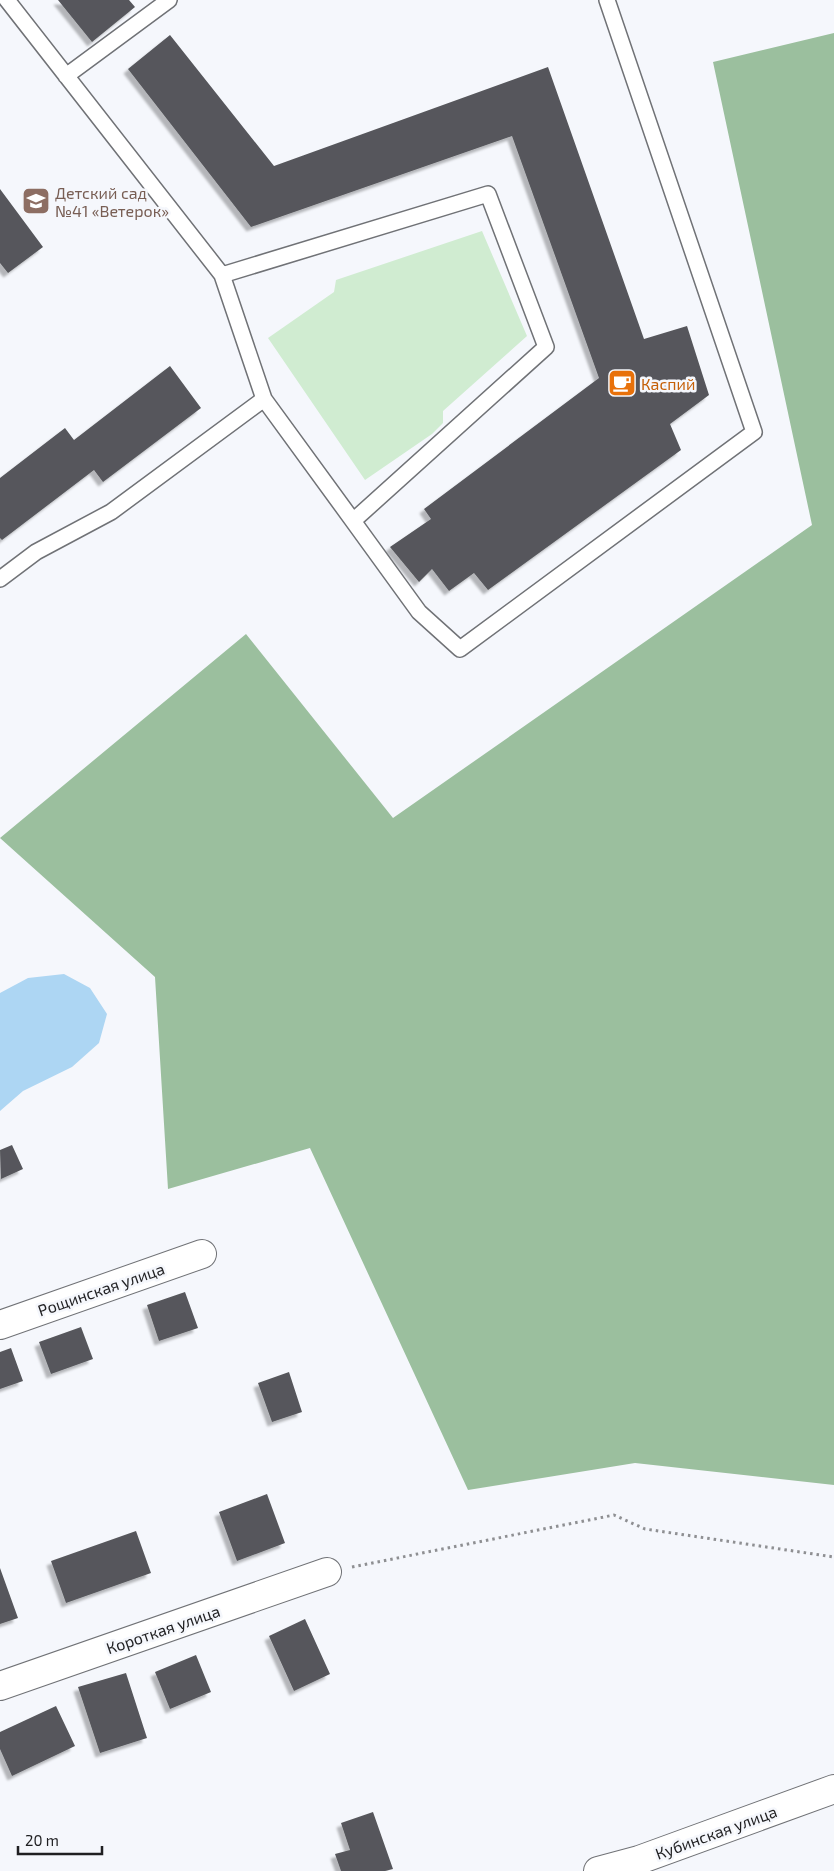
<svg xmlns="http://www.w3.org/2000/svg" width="834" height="1871" viewBox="0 0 834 1871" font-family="'Exo 2',sans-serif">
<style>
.green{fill:#d0ecd1}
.forest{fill:#9bbf9e}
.water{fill:#add6f3}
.building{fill:#56575b;filter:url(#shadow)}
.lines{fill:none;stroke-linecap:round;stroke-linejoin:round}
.lane-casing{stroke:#707276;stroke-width:18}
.street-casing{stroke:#707276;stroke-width:30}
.path{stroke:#8e8f92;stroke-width:3;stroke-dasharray:2.5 4;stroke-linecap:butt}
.lane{stroke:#fff;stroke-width:15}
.street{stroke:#fff;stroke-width:28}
.labels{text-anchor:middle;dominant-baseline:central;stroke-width:5;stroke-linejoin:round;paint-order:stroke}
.education-label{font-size:16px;fill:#785e54;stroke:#f5f7fc;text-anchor:start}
.food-label{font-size:16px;fill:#c56008;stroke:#f5f7fc;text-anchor:start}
.street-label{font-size:16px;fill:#1f1f21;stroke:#f5f7fc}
</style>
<defs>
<filter id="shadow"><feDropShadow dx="-4.5" dy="4.5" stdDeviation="1" flood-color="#0004"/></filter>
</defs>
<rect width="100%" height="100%" fill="#f5f7fc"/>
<path class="green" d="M482 231 527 336 443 411V423L432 434 365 480 268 338 334 292 336 280Z"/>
<path class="forest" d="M834 33V1485L635 1463 468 1490 310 1148 168 1189 155 977 0 838 246 634 393 818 812 525 713 62Z"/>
<path class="water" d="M64 974 90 988 107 1014 99 1043 72 1067 23 1091 0 1111V993L28 978Z"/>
<path class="building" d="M58 0H129L135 7 92 42Z
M170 35 274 166 548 67 644 339 687 326 709 395 670 424 681 450 488 590 474 573 449 591 432 569 419 582 390 547 431 519 424 509 599 378 512 136 251 227 128 69Z
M0 189 43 247 8 273 0 263Z
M170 366 201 408 103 482 94 470 2 540 0 538V478L65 428 74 440Z
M12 1145 23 1169 1 1179 0 1150Z
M185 1292 198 1328 159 1341 147 1305Z
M81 1327 93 1359 51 1374 39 1342Z
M11 1348 23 1381 0 1389V1352Z
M289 1372 302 1412 272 1422 258 1383Z
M267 1494 285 1543 237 1561 219 1512Z
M136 1531 151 1573 66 1603 51 1561Z
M0 1568 18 1618 0 1624Z
M305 1619 330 1674 294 1691 269 1636Z
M196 1655 211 1692 170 1709 155 1672Z
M126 1673 147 1738 100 1753 78 1687Z
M56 1706 75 1746 12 1776 0 1749V1732Z
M373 1812 393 1869 385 1871H341L335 1854 350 1850 341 1823Z"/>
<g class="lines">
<defs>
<path id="lane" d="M66 76 169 0
M222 275 488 194 546 347 353 521 264 399
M353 521 419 612 460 649 754 432 607 0
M0 579 36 552 111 512 264 399 222 275 7 0"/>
<path id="street" d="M0 1325 202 1254
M0 1686 327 1572
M598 1871 639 1860 834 1789"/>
</defs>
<use href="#lane" class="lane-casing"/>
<use href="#street" class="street-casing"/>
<path class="path" d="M352 1567 614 1515 645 1529 834 1557"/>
<use href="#lane" class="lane"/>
<use href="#street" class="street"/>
</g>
<defs>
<symbol id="school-square" viewBox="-11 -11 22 22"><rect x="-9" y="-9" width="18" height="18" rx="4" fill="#8d6e63" stroke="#f5f7fc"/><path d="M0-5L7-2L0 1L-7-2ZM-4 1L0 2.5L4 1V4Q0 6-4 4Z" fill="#fff"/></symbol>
<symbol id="cafe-square" viewBox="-11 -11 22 22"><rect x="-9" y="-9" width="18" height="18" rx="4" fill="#e8710a" stroke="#f5f7fc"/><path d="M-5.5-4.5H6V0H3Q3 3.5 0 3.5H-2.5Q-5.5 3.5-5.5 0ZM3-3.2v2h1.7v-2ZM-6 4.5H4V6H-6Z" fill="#fff"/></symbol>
</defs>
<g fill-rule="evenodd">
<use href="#school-square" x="20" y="185" width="32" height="32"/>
<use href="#cafe-square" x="606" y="367" width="32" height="32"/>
</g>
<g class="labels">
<g class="education-label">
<text x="55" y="192">Детский сад<tspan x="55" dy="18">№41 «Ветерок»</tspan></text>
</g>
<g class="food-label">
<text x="641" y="383">Каспий</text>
</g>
<g class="street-label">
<text transform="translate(101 1289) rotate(-19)">Рощинская улица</text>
<text transform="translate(163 1629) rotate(-19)">Короткая улица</text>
<text transform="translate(716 1832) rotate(-20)">Кубинская улица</text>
</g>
</g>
<path d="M18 1846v8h84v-8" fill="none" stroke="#1f1f21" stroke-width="2.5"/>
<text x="25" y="1846" font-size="15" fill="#1f1f21" stroke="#f5f7fc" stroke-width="4" paint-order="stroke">20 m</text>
</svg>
